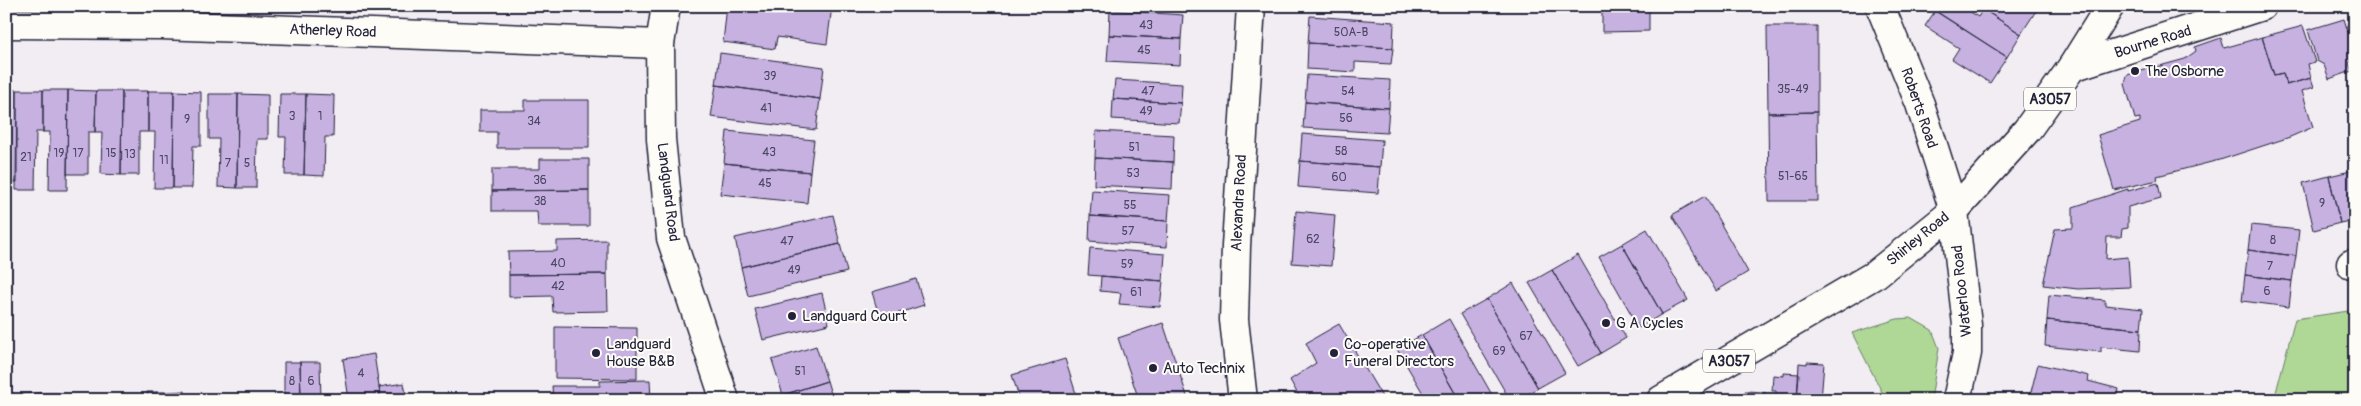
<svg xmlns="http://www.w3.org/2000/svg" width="2361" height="406" viewBox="0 0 2361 406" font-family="Pangolin,sans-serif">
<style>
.green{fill:#afd896;stroke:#687d68}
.building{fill:#c7b1e1;stroke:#22223b}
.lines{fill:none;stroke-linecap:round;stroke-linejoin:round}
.street-casing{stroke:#22223b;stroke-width:31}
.secondary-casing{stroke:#22223b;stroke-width:31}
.primary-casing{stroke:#22223b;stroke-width:31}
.street{stroke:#fdfcf7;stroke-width:28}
.secondary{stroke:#fdfcf7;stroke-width:28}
.primary{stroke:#fdfcf7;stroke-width:28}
.poi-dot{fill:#22223b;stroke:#fdfcf7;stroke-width:2}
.labels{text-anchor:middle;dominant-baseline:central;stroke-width:4;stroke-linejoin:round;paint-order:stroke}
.number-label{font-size:12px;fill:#4b4664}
.shield{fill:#fdfcf7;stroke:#646373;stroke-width:1}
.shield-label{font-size:14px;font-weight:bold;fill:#22223b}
.street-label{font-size:15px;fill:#22223b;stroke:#fdfcf7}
.poi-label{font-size:15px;fill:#22223b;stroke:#fdfcf7;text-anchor:start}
</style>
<rect width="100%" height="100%" fill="#f2edf3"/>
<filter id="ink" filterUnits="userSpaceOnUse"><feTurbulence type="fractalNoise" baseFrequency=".02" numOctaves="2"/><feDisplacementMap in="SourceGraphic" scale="10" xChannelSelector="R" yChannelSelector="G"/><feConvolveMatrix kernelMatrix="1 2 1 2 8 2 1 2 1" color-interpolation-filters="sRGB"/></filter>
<g filter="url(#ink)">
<path class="green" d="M2355 310V400H2274L2295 319Z
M1911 318 1932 330 1939 348 1931 400H1886L1852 333 1897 319Z"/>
<path class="building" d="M727 6H832L827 44 777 37 775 49 723 42Z
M1313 6H1360L1359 13 1313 10Z
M1602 6H1649V31L1602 32Z
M1928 6H1962L1978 17 1983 9 2021 34 2007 57Z
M1985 6H2028L2036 11 2021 34 1983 9Z
M1110 10 1183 15 1181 39 1109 35Z
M1935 11 2007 57 1990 83 1952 59 1959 48 1925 26Z
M1310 16 1394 22 1393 48 1308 43Z
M2344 19 2355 54V58L2349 63 2352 71 2329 79 2324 65 2317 61 2308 30Z
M1767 26H1817V112L1768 113Z
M2303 26 2315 62 2308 64 2311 78 2286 85 2283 73 2274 75 2262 37Z
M1109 35 1181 39 1180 65 1107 61Z
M2262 37 2274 75 2283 73 2286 85 2311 78 2314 87 2302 91 2313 127 2290 137 2223 159 2157 176 2158 180 2114 190 2098 135 2140 122V118L2135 119 2125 84 2127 75 2185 59 2196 51 2195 47 2221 38 2224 48Z
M1308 43 1393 48 1391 64 1355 62V72L1307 69Z
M720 53 824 67 820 99 716 85Z
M1307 75 1390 80 1389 108 1305 102Z
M1115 80 1182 84 1181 103 1113 99Z
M716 85 820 99 816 130 711 117Z
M6 90H17V182H6Z
M17 90H43V132H36L35 190H16Z
M43 90H68L67 190H49L50 132H43Z
M68 90 96 91 95 132H88V174H67Z
M96 91H122L121 175 101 174 102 132H95Z
M122 91H148V132H139V175H121Z
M148 91H174L173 188H154L155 132H148Z
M174 91 201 92V146H193L192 188H173Z
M209 94H238L237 188 218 187 219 139H209Z
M238 94 268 95V139H257L256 188H237Z
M280 94H306L304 175H285L286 137H279Z
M306 94 334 95 333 137H325L324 176 304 175Z
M1113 99 1181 103 1179 123 1112 119Z
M525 100H589V148H497V132H480V110H525Z
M1305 102 1389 108 1387 133 1303 128Z
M1817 112 1818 201H1769L1768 113Z
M727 131 814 140 810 172 724 163Z
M1096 131 1174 135 1173 162 1095 158Z
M1302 134 1382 140 1380 167 1300 161Z
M1095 158 1173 162 1172 189 1094 185Z
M540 159H589V190L492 191V169H540Z
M1300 161 1380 167 1378 193 1298 187Z
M724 163 810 172 807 203 720 194Z
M2355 170V220L2340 223 2329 176Z
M2329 176 2340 223 2314 230 2303 183Z
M2158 183 2161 198 2128 207V228L2122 229 2121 237H2107L2106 259 2128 257 2130 287 2078 289 2043 285 2055 229 2073 228V207L2128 189V191Z
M589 190V226H538L537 211H492V191Z
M1092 190 1170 195 1168 221 1090 216Z
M1705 196 1748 272 1716 291 1672 215Z
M1296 211 1335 215 1331 266 1292 263Z
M833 215 840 244 741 267 735 238Z
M1090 216 1168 221 1167 247 1089 241Z
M2251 225 2299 230 2296 256 2248 250Z
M1647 229 1688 300 1662 314 1622 244Z
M607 240V274L509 275 508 252 557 251V241Z
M840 244 847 272 748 296 741 267Z
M1622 244 1662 314 1639 328 1599 257Z
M1090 248 1165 254 1163 281 1088 275Z
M2248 250 2296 256 2292 281 2245 275Z
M1578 255 1626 338 1601 353 1552 270Z
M1552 270 1601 353 1578 366 1529 283Z
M607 274 608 311 553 312 552 296 509 297V275Z
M2245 275 2292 281 2289 307 2242 301Z
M1101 276 1163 281 1160 307 1119 304 1121 293 1100 291Z
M916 279 924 305 880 319 872 292Z
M1513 283 1565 373 1538 388 1487 299Z
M822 293 829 324 763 340 755 309Z
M2049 295 2105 300V305L2143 309 2141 329 2047 320Z
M1487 299 1538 388 1518 400H1510L1460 314Z
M1449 319 1495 400H1459L1422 335Z
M2047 320 2141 329 2140 351 2101 347V352L2045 346Z
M1163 323 1188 399 1139 400 1118 338Z
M1339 324 1384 400H1301L1290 380 1316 363 1306 343Z
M555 327 637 328V379L555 378Z
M1422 335 1459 400H1427L1397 349Z
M816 346 827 381 783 395 772 360Z
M374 354 381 400H349L343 359Z
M1065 359 1078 400H1020L1012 375Z
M284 362H300L301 400H284Z
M300 362H320L321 400H301Z
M1807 362 1824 363 1821 400H1797L1799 363 1807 364Z
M2038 364 2089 376 2088 381 2119 389 2117 400H2029Z
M1784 373 1799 374 1797 400H1772L1776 399V391H1772L1773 375 1784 376Z
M650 380 651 400H553L552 386H600V381Z
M827 381 833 400H785L783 395Z
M404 383 407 400H381L379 387Z
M185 391V400H166V392Z
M1745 391 1765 392 1764 400H1739V394L1745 395Z
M147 392H166V400H147Z
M40 393H59V400H40Z
M40 393V400H22V394Z"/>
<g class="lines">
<defs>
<path id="street" d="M666 6 660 44 661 139 671 238 725 400
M1880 6 1920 104 1954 211
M6 24 161 25 660 44
M2072 67 2262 6
M2351 264 2355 263
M1243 400 1234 320 1236 246 1251 6"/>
<path id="secondary" d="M1954 211 1967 325V353L1957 400"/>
<path id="primary" d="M1661 400 1876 274 1954 211 2027 130 2072 67 2110 6"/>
</defs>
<use href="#street" class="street-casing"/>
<use href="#secondary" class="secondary-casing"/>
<use href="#primary" class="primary-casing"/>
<use href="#street" class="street"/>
<use href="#secondary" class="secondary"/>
<use href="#primary" class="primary"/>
</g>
</g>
<g class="poi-dot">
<circle cx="2135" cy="71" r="5"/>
<circle cx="792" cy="316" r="5"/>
<circle cx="1606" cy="323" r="5"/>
<circle cx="596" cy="353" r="5"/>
<circle cx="1334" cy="353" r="5"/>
<circle cx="1153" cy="368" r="5"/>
</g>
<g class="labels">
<g class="number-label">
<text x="1146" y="25">43</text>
<text x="1351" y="32">50A-B</text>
<text x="1144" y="50">45</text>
<text x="770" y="76">39</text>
<text x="1793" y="89">35-49</text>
<text x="1148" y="91">47</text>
<text x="1348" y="91">54</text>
<text x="766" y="108">41</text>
<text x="1146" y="111">49</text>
<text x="292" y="116">3</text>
<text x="320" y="116">1</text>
<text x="1346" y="118">56</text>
<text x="187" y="119">9</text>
<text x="534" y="121">34</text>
<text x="1134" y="147">51</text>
<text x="1341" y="151">58</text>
<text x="769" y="152">43</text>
<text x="59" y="153">19</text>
<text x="78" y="153">17</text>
<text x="111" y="153">15</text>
<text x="130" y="154">13</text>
<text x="26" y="157">21</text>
<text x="164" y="160">11</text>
<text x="228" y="163">7</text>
<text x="247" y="163">5</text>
<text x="1133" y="173">53</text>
<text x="1793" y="176">51-65</text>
<text x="1339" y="177">60</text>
<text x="540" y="180">36</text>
<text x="765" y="183">45</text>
<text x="540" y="201">38</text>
<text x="2322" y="203">9</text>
<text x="1130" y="205">55</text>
<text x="1128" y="231">57</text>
<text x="1313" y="239">62</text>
<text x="2273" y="240">8</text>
<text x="787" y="241">47</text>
<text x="558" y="263">40</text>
<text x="1127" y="264">59</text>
<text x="2270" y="266">7</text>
<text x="794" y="270">49</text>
<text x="558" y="286">42</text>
<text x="2267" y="291">6</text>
<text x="1136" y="292">61</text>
<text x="1526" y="336">67</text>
<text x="1499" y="351">69</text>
<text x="800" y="371">51</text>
<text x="361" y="373">4</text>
<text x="292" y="381">8</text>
<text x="311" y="381">6</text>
</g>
<g class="shield">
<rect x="2024" y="87.5" width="52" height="23" rx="4"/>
<rect x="1703" y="349.5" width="52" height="23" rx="4"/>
</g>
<g class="shield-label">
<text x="2050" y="99">A3057</text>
<text x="1729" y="361">A3057</text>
</g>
<g class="street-label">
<text transform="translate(333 31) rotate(2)">Atherley Road</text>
<text transform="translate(2153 42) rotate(-17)">Bourne Road</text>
<text transform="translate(1919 108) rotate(71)">Roberts Road</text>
<text transform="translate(668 192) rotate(83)">Landguard Road</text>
<text transform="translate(1239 203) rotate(-87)">Alexandra Road</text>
<text transform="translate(1918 239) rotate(-39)">Shirley Road</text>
<text transform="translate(1962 291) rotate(-96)">Waterloo Road</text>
</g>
<g class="poi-label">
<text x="2145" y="71">The Osborne</text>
<text x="802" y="316">Landguard Court</text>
<text x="1616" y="323">G A Cycles</text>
<text x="606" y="344">Landguard<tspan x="606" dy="17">House B&amp;B</tspan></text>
<text x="1344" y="344">Co-operative<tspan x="1344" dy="17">Funeral Directors</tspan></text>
<text x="1163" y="368">Auto Technix</text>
</g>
</g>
<rect width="2361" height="406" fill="none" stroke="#fdfcf7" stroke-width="25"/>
<rect x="12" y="12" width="2336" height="381" fill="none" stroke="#22223b" stroke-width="2" filter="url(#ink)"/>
</svg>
